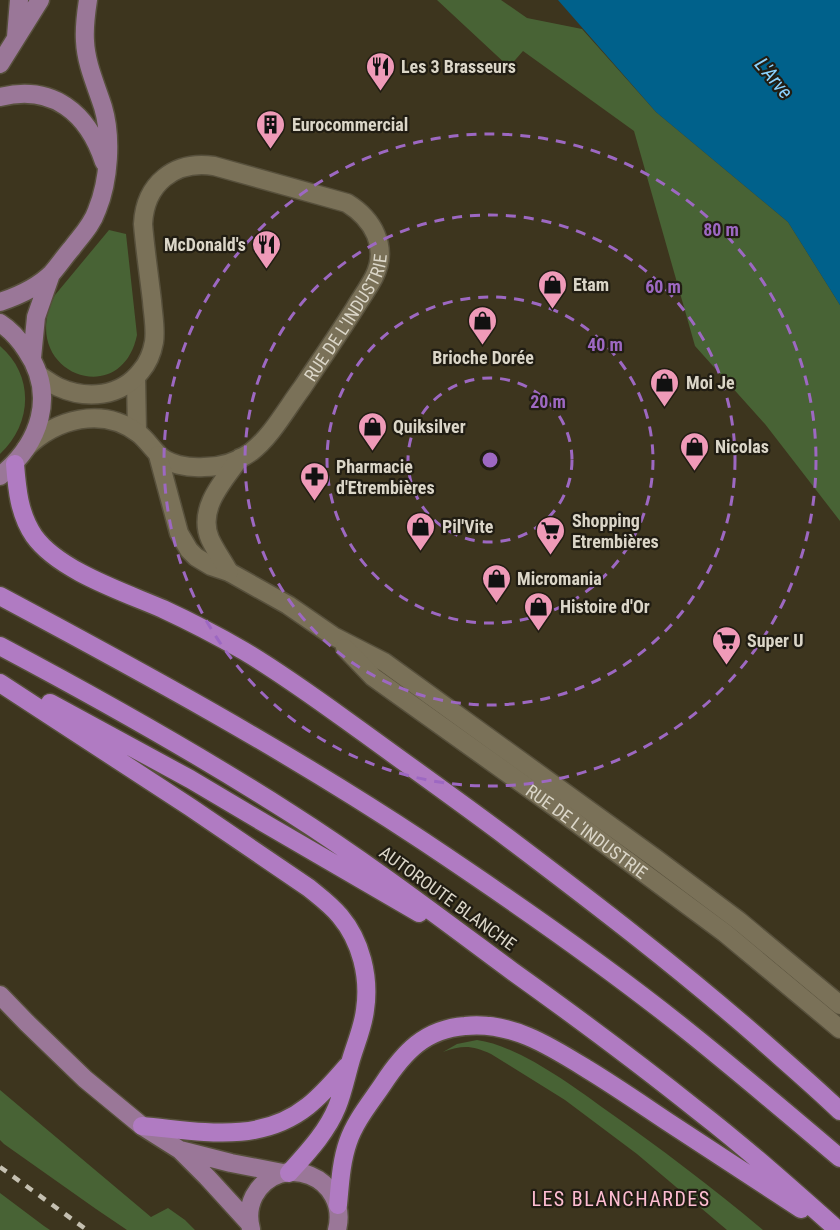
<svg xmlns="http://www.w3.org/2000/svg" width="840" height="1230" viewBox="0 0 840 1230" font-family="'Roboto Condensed',sans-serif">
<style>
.green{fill:#486335}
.water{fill:#00618b}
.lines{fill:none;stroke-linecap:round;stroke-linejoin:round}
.minor-casing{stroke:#57503c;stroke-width:21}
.major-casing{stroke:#57503c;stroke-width:21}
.highway-casing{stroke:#57503c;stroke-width:21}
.minor{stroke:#7a7158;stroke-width:18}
.major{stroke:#9a7798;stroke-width:18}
.highway{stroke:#b07bc2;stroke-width:18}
.rail{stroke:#c5c0b1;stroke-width:4.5;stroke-dasharray:8 8;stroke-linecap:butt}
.ring{fill:none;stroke:#9d68c2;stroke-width:3;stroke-dasharray:10 8}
.labels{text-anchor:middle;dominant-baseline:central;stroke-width:4.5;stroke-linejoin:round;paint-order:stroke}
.poi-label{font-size:18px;font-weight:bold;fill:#dbd6c8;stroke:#211d13;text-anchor:start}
.street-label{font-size:18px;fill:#dbd6c8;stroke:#211d13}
.water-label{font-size:20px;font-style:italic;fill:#8bd2fe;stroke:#211d13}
.neighbourhood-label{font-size:20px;letter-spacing:1.5px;fill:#febdd2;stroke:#211d13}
.centre{fill:#9d68c2;stroke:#211d13;stroke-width:3}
.ring-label{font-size:18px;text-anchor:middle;font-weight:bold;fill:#9d68c2;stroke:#211d13;stroke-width:4.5;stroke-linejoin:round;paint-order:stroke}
</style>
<rect width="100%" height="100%" fill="#3d351e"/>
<path class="green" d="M437 0H501L527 18 582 29 656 112 788 222 840 305V521L765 424 695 346 634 131 523 51 509 67Z
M109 230 126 234 137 335C121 413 15 371 55 295Z
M0 346C35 376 32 424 0 454Z
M477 1040C517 1045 573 1086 606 1110 660 1148 712 1187 763 1230H727L637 1154 565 1100 491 1054C472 1045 462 1045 443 1052L457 1044Z
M0 1090 151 1217 168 1208 185 1220 195 1230H127L96 1209 4 1144 0 1140Z
M0 1193 44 1226 50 1230H0Z"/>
<path class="water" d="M558 0H840V305L788 222 656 112Z"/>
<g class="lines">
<defs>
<g id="minor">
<path d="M136 378 137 432"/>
<path id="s1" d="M26 448C56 419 102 406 138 433 146 439 150 446 157 453 167 465 189 468 204 467 220 467 237 462 251 452 271 437 287 408 302 388 320 361 338 335 355 308 361 298 369 287 374 277 389 247 373 219 347 203L214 166C174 160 145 184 143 224 145 249 149 275 152 301 153 315 156 329 154 342 152 353 148 363 141 371 121 397 87 400 58 387 52 384 45 379 39 375"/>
<path d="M158 455 179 533 189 550 196 557 211 566 229 572 288 605 333 636 384 662 655 858 739 921 840 1005"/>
<path d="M229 572C223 561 215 550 210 539 197 509 223 481 240 458"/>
<path id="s2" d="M345 648 373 677 555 807 725 933 840 1029"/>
</g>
<path id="major" d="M16 37 19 0
M0 64 40 0
M0 97C53 84 88 113 104 162
M0 302C18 296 38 287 52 273 59 265 65 256 72 248 81 236 92 225 97 210 109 181 112 137 103 107 96 85 86 64 85 41 84 27 86 13 88 0
M0 323C11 330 19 339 26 350 57 395 40 444 0 476
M32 358 36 317 51 274
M0 995 27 1023 85 1079 142 1126 180 1150 207 1177 250 1224
M180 1150 231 1163 283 1173
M251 1229C248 1218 249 1206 254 1196 280 1149 350 1177 337 1230"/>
<path id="highway" d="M15 464C17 489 19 514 34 536 59 571 124 592 163 609 191 622 218 636 244 651 286 676 325 705 364 733 412 768 460 802 508 838 594 903 679 968 760 1039 787 1063 814 1086 840 1111
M0 596C144 673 287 751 423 841 510 899 597 959 680 1025 734 1068 787 1113 840 1158
M0 646C98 698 196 753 290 813 367 862 439 917 512 971 575 1016 637 1062 697 1110 746 1148 792 1189 838 1230
M0 683 190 807 309 888C320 897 331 905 340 916 361 941 370 977 365 1010 363 1028 355 1045 350 1063 346 1077 343 1092 337 1107 327 1132 307 1153 289 1173
M50 703 190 779 271 827 419 913
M142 1126C200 1131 259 1145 308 1106 323 1094 335 1080 347 1066
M338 1205C340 1184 341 1162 348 1142 355 1121 371 1102 383 1084 404 1052 425 1029 465 1026 511 1021 550 1046 587 1069 615 1086 641 1104 668 1122 712 1151 757 1180 801 1209"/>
</defs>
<use href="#minor" class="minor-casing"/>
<use href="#major" class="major-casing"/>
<use href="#highway" class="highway-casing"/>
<use href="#minor" class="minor"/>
<use href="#major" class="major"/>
<use href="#highway" class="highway"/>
<path class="rail" d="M0 1167 87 1230"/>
</g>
<g class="ring">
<circle cx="490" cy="460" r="82"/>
<circle cx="490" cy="460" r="163"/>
<circle cx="490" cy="460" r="245"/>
<circle cx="490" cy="460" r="326"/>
</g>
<defs>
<symbol id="restaurant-pin" viewBox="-11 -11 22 30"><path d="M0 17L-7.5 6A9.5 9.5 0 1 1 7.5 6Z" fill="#ef9ab8" stroke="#211d13"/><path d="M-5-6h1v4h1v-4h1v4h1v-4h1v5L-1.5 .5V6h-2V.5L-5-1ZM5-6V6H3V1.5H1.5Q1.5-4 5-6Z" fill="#111"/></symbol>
<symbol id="building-pin" viewBox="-11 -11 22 30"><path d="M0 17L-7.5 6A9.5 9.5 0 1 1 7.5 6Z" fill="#ef9ab8" stroke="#211d13"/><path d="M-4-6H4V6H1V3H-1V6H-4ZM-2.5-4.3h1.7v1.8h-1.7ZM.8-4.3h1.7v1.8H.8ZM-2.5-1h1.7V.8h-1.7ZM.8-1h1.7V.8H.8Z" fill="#111"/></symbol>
<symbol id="shop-pin" viewBox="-11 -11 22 30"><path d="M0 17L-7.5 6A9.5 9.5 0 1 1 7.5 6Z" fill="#ef9ab8" stroke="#211d13"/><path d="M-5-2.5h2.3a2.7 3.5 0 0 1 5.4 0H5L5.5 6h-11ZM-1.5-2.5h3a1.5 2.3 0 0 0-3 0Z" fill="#111"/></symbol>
<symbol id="pharmacy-pin" viewBox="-11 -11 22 30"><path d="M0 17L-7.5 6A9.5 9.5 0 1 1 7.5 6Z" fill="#ef9ab8" stroke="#211d13"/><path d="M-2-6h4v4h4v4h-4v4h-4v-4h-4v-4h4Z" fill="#111"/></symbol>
<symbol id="supermarket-pin" viewBox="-11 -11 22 30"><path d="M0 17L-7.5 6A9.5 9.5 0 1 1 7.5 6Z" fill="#ef9ab8" stroke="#211d13"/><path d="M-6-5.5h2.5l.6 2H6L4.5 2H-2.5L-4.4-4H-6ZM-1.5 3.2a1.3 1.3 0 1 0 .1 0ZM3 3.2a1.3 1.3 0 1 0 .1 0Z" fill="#111"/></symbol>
</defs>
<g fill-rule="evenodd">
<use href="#restaurant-pin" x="364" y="50" width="33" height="45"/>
<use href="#building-pin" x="254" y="108" width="33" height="45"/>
<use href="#restaurant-pin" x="250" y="228" width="33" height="45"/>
<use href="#shop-pin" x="536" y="268" width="33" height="45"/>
<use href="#shop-pin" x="466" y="304" width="33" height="45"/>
<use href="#shop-pin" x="648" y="366" width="33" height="45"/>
<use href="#shop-pin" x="356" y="410" width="33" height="45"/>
<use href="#shop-pin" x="678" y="430" width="33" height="45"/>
<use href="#pharmacy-pin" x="298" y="460" width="33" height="45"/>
<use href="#shop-pin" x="404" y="510" width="33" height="45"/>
<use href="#supermarket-pin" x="534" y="514" width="33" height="45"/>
<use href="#shop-pin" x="480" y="562" width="33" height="45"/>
<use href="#shop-pin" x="522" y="590" width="33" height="45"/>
<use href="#supermarket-pin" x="710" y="624" width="33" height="45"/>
</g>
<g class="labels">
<g class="poi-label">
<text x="401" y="66">Les 3 Brasseurs</text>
<text x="292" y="124">Eurocommercial</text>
<text x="246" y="244" text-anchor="end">McDonald's</text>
<text x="573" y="284">Etam</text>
<text x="483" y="357" text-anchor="middle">Brioche Dorée</text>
<text x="686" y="382">Moi Je</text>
<text x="393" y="426">Quiksilver</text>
<text x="715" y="446">Nicolas</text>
<text x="336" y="466">Pharmacie<tspan x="336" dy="21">d'Etrembières</tspan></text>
<text x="572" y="520">Shopping<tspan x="572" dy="21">Etrembières</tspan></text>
<text x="442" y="526">Pil'Vite</text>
<text x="517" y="578">Micromania</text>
<text x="560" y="606">Histoire d'Or</text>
<text x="747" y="640">Super U</text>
</g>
<g class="street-label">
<text stroke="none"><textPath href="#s1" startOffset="417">RUE DE L'INDUSTRIE</textPath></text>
<text stroke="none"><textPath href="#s2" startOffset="304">RUE DE L'INDUSTRIE</textPath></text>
<text transform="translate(448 898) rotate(36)">AUTOROUTE BLANCHE</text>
</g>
<g class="water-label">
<text transform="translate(774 78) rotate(50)">L'Arve</text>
</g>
<g class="neighbourhood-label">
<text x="621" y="1199">LES BLANCHARDES</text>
</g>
</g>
<circle cx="490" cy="460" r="9" class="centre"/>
<g class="ring-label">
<text x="721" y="236">80 m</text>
<text x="663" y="293">60 m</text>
<text x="605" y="351">40 m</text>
<text x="548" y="408">20 m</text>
</g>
</svg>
